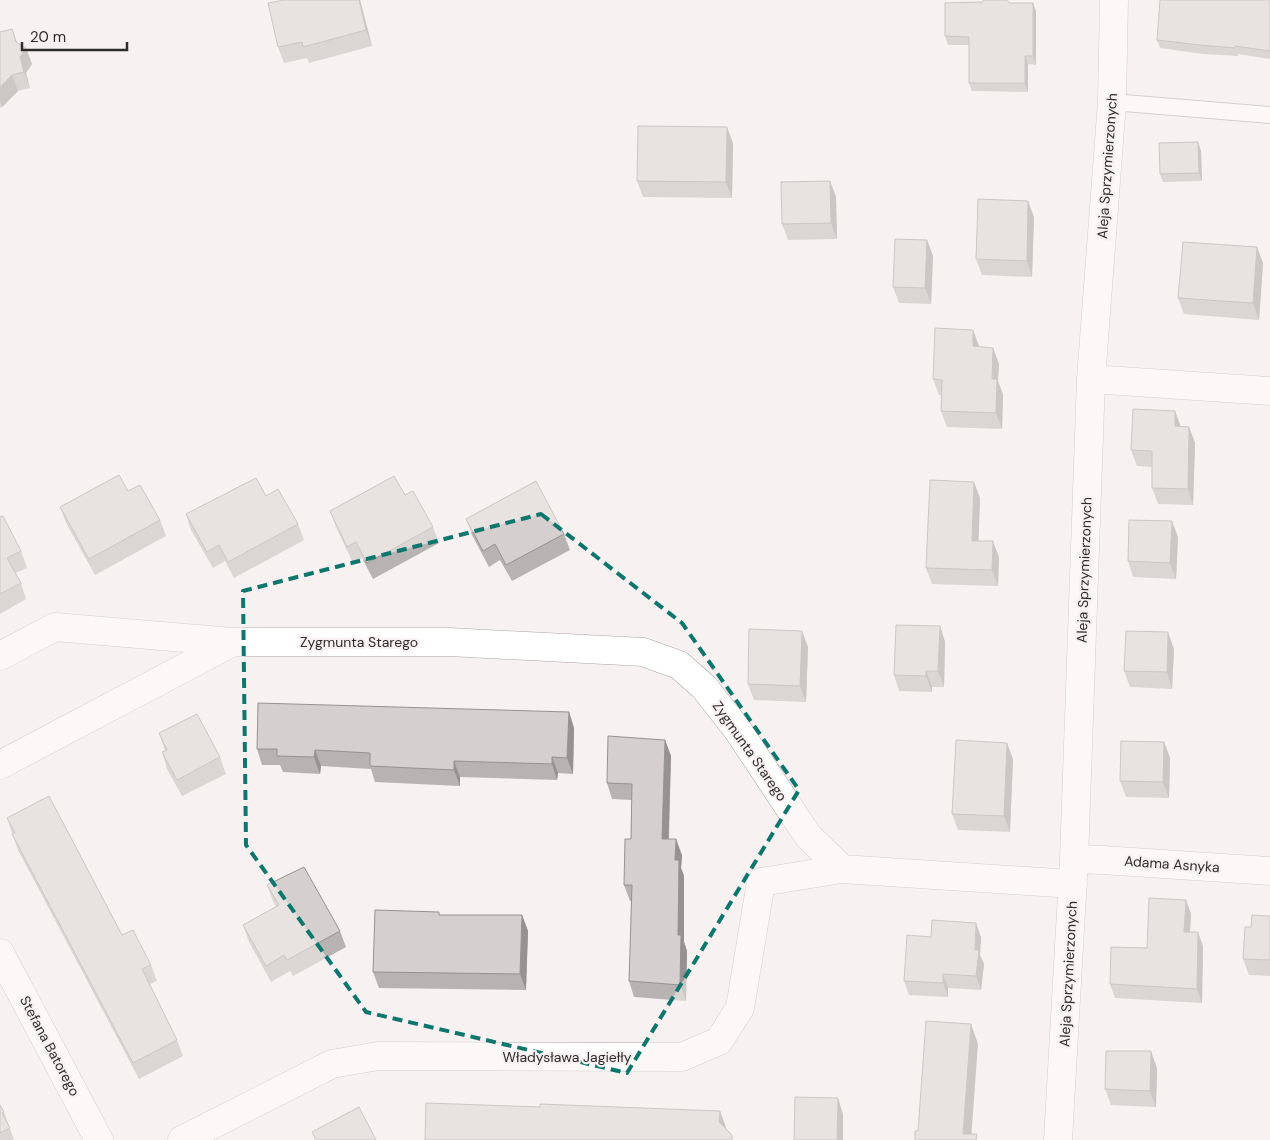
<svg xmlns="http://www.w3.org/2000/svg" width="1270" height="1140" viewBox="0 0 1270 1140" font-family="'DM Sans',sans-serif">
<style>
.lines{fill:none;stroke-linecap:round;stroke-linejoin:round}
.lane-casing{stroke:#aaa6a4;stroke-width:18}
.street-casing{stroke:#aaa6a4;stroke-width:29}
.lane{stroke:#fff;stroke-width:16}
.street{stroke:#fff;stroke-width:28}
.wall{fill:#b7b3b2}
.shaded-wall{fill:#959291}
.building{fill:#d5d0cf;stroke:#959291}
.marked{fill:none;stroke:#0f766e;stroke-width:4;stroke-dasharray:10 6;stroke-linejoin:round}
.labels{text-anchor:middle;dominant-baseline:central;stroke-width:4.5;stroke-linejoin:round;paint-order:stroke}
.street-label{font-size:14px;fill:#2d2c2b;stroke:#f7f2f1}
</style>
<rect width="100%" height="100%" fill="#f7f2f1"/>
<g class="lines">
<defs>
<path id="lane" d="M1112 102 1270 115"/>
<path id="street" d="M1091 379 1270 391
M0 656 55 627 233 642
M0 765 233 642H449L643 652 679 665 704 687 737 729 808 836 842 869 1073 884
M1074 859 1102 860 1270 871
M0 953 99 1140
M182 1140 332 1064 378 1056 682 1057 719 1041 740 1008 761 882 842 869
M1058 1140 1074 859 1091 379 1112 102 1114 0"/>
</defs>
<use href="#lane" class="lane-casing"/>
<use href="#street" class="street-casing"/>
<use href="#lane" class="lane"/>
<use href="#street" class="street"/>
</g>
<path class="wall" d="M284 0H360L372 46 309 63 307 58 284 63 278 47Z
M1270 0V59L1238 54V56L1203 54 1160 48 1157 40Z
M1010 3 1036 11V65L1028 64V92L972 91 969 83V45H948L945 36Z
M12 29 17 43 26 48 32 64 26 73 30 88 18 91 2 107 0 108V32Z
M1198 142 1201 151 1202 181 1163 182 1160 174Z
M733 143 732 198 643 197 637 181Z
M830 181 836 197 837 239 788 240 782 224Z
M1034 217 1032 277 982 275 976 259Z
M927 240 933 256 931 304 899 303 893 287Z
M1263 263 1259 320 1184 314 1178 298Z
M973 330 979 347 993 348 999 364 998 381 1003 395 1002 429 947 427 941 411 942 395H939L933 379Z
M1181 427H1189L1195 443 1193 505 1158 504 1152 488V467L1137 466 1131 450Z
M128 491 160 520 166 536 95 575 66 523 60 507Z
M405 495 433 527 439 543 373 579 362 558 353 563 336 527 330 511Z
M266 496 298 524 304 540 234 578 225 561 213 568 191 530 186 514Z
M980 498 978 541 999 557 998 586 932 584 926 568Z
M0 517 21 551 27 568 15 573 21 583 26 599 0 614Z
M466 519 564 534 570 550 512 581 500 560 489 567 472 535Z
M1178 537 1176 579 1133 577 1128 561Z
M940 626 945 642 944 687H932V692L899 691 894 675Z
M808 647 806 702 754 700 748 684Z
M1174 649 1172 689 1130 687 1124 671Z
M569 712 574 728 573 774 558 773 557 780 460 777V786L375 782 371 769 321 766 320 774 283 772 280 765H262L257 749Z
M159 733 220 757 226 774 182 796 167 769 162 752 165 751Z
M665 740 671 756 669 839 682 855 681 868 684 876V942L687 951 686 1001 634 997 629 981 632 901H630L624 885 631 839 632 800 612 799 607 783Z
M1164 742 1170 758 1169 798 1126 797 1120 781Z
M1013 759 1010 832 958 830 952 814Z
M7 818 151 965 157 981 150 984 177 1040 183 1056 139 1079 18 850Z
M267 885 340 931 346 947 293 976 290 971 271 982 249 942 243 925 276 907 273 901Z
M1186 900 1191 914 1190 932 1203 946 1202 1003 1115 998 1110 984 1147 948Z
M439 915H522L528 931 526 990 379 988 373 972Z
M1270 916V976L1249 975 1243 959 1251 927Z
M931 937H981L980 955 984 964 981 990 948 988V997L909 995 904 981Z
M1157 1068 1156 1107 1111 1105 1105 1089Z
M0 1105 4 1112 14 1140H0Z"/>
<path class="shaded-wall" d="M359 0H360L372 46 366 30Z
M1033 3 1036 11V65L1033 56Z
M12 29 18 45 26 48 32 64 26 73 30 88 24 72Z
M1025 56 1028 64V92L1025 83Z
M12 75 18 91 2 107 0 100V87Z
M727 127 733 143 732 198 726 182Z
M1198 142 1201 151 1202 181 1199 173Z
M830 181 836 197 837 239 831 223Z
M1028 201 1034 217 1032 277 1027 261Z
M927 240 933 256 931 304 925 288Z
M1257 247 1263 263 1259 320 1253 303Z
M973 330 979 346V363L973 346Z
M993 348 999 364 998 381 1003 395 1002 429 996 413 992 379Z
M1175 411 1181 427 1175 426Z
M1189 427 1195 443 1193 505 1188 489Z
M974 482 980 498 978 557 972 541Z
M1172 521 1178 537 1176 579 1170 563Z
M993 541 999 557 998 586 992 570Z
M940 626 945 642 944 687 938 671Z
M802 631 808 647 806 702 800 686Z
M1168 632 1174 649 1172 689 1167 672Z
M926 671 932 687V692L926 676Z
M569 712 574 728 573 774 567 758Z
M665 740 671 756 668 855 662 839Z
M1164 742 1170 758 1169 798 1163 782Z
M1007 743 1013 759 1010 832 1004 816Z
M315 750 321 766 320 774 314 757Z
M552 757 558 773 557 780 552 764Z
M454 761 460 777V786L454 770Z
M676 839 682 855 681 868 684 876V942L687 951 686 1001 680 985 675 860Z
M1186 900 1191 914 1189 946 1184 932Z
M522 915 528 931 526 990 520 974Z
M976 923 981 937 980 955 984 964 981 990 976 976 975 950Z
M1198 932 1203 946 1202 1003 1197 989Z
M943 974 948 988V997L943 983Z
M971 1024 978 1044 971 1140 963 1134Z
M1151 1051 1157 1068 1156 1107 1150 1091Z
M838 1098 843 1114V1140H837Z
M720 1111 726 1127 725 1138 719 1122Z"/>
<path class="building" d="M284 0H359L366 30 303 47 302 42 278 47 268 3Z
M984 0H1006L1010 3H1033V56H1025V83H969V37L945 36V3L982 2Z
M1160 0H1270V51L1235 46V48L1200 45 1157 40Z
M12 29 16 42 26 48 20 57 24 72 12 75 0 87V32Z
M638 126 727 127 726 182 637 181Z
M1198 142 1199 173 1160 174 1159 143Z
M830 181 831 223 782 224 781 182Z
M978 199 1028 201 1027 261 976 259Z
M895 239 927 240 925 288 893 287Z
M1183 242 1257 247 1253 303 1178 298Z
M935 328 973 330V346L993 348 992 379H997L996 413 941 411 942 380 933 379Z
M1133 409 1175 411V426L1189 427 1188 489 1152 488V451L1131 450Z
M119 475 128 491 140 485 160 520 89 559 60 507Z
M394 476 405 495 413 491 433 527 367 563 356 542 347 547 330 511Z
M256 478 266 496 278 489 298 524 228 562 219 545 207 552 186 514Z
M930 480 974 482 972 541H993L992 570 926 568Z
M536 481 564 534 506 565 495 544 483 551 466 519Z
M3 516 21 551 7 558 21 583 0 594V517Z
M1129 520 1172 521 1170 563 1128 561Z
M896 625 940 626 938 671H926V676L894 675Z
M749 629 802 631 800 686 748 684Z
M1126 631 1168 632 1167 672 1124 671Z
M258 703 569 712 567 758 552 757V764L454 761V770L370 766V753L315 750 314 757 277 756V749H257Z
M197 714 220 757 177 780 162 752 167 750 159 733Z
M608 736 665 740 662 839H676L675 860H679L678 935H681L680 985 629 981 632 885H624L625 839H631L632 784 607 783Z
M956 740 1007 743 1004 816 952 814Z
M1121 741 1164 742 1163 782 1120 781Z
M49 796 122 935 133 930 151 965 142 969 177 1040 133 1063 12 834 15 833 7 818Z
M304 867 340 931 287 960 284 955 266 966 243 925 279 905 267 885Z
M1149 898 1186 900 1184 932H1198L1197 989 1110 984 1111 947 1147 948Z
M375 910 439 912V915H522L520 974 373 972Z
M1252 915 1270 916V960L1243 959 1245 927H1251Z
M932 920 976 923 975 950H979L976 976 943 974V983L904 981 907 935 931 937Z
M926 1021 971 1024 963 1134H977L976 1140H915V1131H918Z
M1106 1051H1151L1150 1091 1105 1089Z
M795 1097 838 1098 837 1140H794Z
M426 1103 540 1107V1104L720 1111 719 1122 732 1135V1140H425Z
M0 1105 4 1112 2 1113 10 1128 0 1133Z
M359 1107 376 1140H316L312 1132Z"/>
<path d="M0 0H1270V1140H0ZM541 514 682 623 799 790 627 1073 366 1012 246 845 243 591Z" fill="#f7f2f1" fill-opacity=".55" fill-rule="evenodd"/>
<path class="marked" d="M541 514 682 623 799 790 627 1073 366 1012 246 845 243 591Z"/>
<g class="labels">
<g class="street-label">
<text transform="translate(1107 166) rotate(-86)">Aleja Sprzymierzonych</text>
<text transform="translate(1084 570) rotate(-88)">Aleja Sprzymierzonych</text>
<text x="359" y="642">Zygmunta Starego</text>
<text transform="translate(750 751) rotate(55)">Zygmunta Starego</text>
<text transform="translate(1172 864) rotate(4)">Adama Asnyka</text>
<text transform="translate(1068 974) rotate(-87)">Aleja Sprzymierzonych</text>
<text transform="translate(50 1046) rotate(62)">Stefana Batorego</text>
<text x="567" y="1057">Władysława Jagiełły</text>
</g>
</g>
<path d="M22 42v8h105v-8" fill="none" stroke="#2d2c2b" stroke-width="2.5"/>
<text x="30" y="42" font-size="15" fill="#2d2c2b" stroke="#f7f2f1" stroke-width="4" paint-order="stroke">20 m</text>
</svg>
